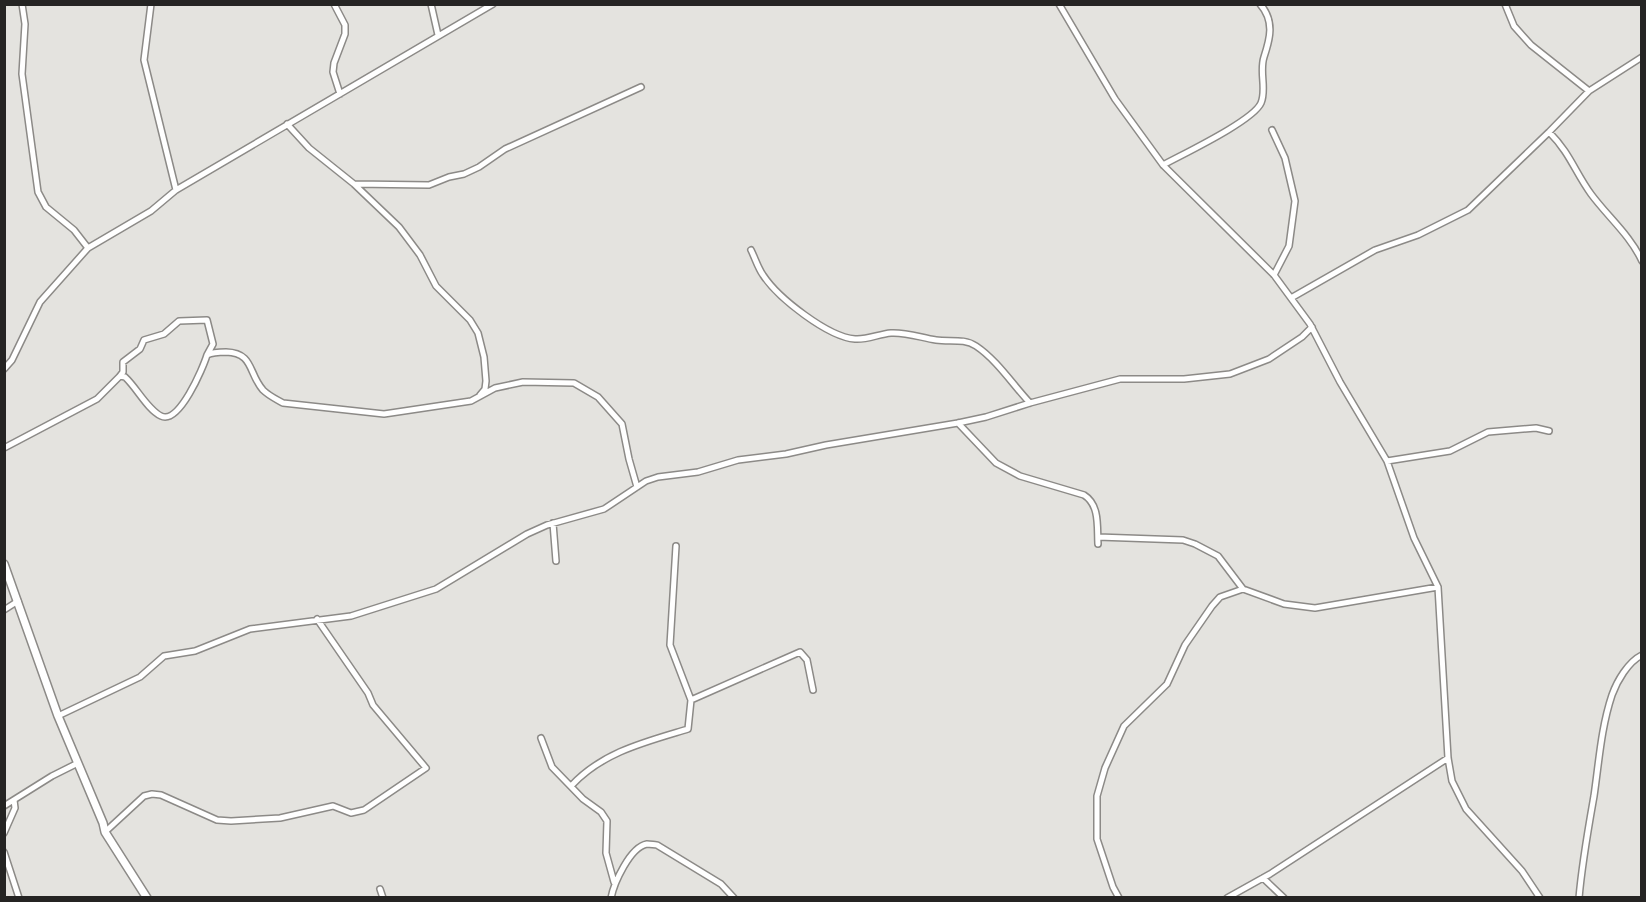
<svg xmlns="http://www.w3.org/2000/svg" width="1646" height="902" viewBox="0 0 1646 902" font-family="'Public Sans',sans-serif">
<style>
.lines{fill:none;stroke-linecap:round;stroke-linejoin:round}
.minor-casing{stroke:#8c8a87;stroke-width:8}
.tertiary-casing{stroke:#8c8a87;stroke-width:10}
.minor{stroke:#fff;stroke-width:5}
.tertiary{stroke:#fff;stroke-width:7}
</style>
<rect width="100%" height="100%" fill="#e4e3df"/>
<g class="lines">
<defs>
<path id="minor" d="M22 4 25 24 22 74 38 192 46 207 74 230 88 248
M151 4 144 60 176 190
M334 4 345 25V34L334 63 333 72 340 94
M431 4 438 35
M1059 4 1115 99 1163 165 1274 275 1310 324 1340 382 1387 461 1414 538 1438 587 1448 758 1452 781 1466 809 1522 871 1540 898
M1505 4 1514 26 1531 45 1589 91
M287 124 309 148 354 184 399 227 420 255 436 286 470 320 478 333 484 357 486 381 485 389 480 395
M1272 130 1285 158 1295 201 1289 246 1274 275
M1549 132C1570 153 1575 172 1591 194 1608 217 1630 235 1642 261
M1163 165C1183 154 1253 121 1261 103 1267 89 1259 72 1264 57 1270 39 1275 21 1260 4
M354 184 429 185 449 177 464 174 479 167 505 149 641 87
M751 250C755 258 758 268 763 275 778 298 828 337 855 339 867 340 879 334 891 333 906 332 922 338 936 340 950 342 964 338 976 346 997 360 1013 385 1030 403
M1291 298 1375 250 1418 235 1468 210 1549 132 1589 91 1642 57
M4 369 12 360 40 302 88 248 151 211 176 190 493 4
M120 376 125 377C137 388 147 409 161 416 179 425 203 368 207 355 213 352 219 352 226 352 254 353 248 373 263 390 269 396 276 399 283 403L384 414 471 401 495 388 523 382 574 383 598 397 622 424 629 459 637 487
M958 423 996 463 1020 476 1084 495C1100 505 1097 527 1098 544
M4 448 97 399 120 376 123 372V362L140 349 144 340 164 334 179 321 207 320 213 344 207 355
M1387 461 1450 451 1488 432 1536 428 1549 431
M553 523 556 561
M1098 537 1183 540 1195 544 1218 556 1243 589 1284 604 1315 608 1438 587
M4 610 18 601
M691 700 800 652 807 660 813 690
M58 716 140 677 164 656 195 651 250 629 351 616 436 589 527 534 547 525 604 509 646 481 658 477 698 472 738 460 786 454 826 445 958 423 986 417 1030 403 1120 379H1184L1230 374 1269 359 1302 337 1312 327
M541 738 552 767 583 799 601 812 607 821 606 853 614 882
M572 785C603 752 645 742 688 729L691 700 670 645 676 546
M4 806 52 776 78 763
M105 832 144 796 152 794 161 795 217 820 231 821 280 818 333 806 351 813 364 810 426 768 373 705 368 693 317 619
M4 833 15 808 14 800
M4 852 19 898
M1263 878 1284 898
M380 889 383 898
M611 898C614 883 630 847 647 844 651 844 654 845 657 845L721 884 734 898
M1119 898 1113 887 1097 839V796L1105 768 1124 726 1167 684 1185 645 1212 606 1220 597 1243 589
M1227 898 1270 874 1448 758
M1579 898C1582 863 1588 830 1594 796 1599 762 1601 728 1612 695 1617 681 1628 662 1642 655"/>
<path id="tertiary" d="M4 564 58 716 103 823 105 832 147 898"/>
</defs>
<use href="#minor" class="minor-casing"/>
<use href="#tertiary" class="tertiary-casing"/>
<use href="#minor" class="minor"/>
<use href="#tertiary" class="tertiary"/>
</g>
<rect width="1646" height="902" fill="none" stroke="#252423" stroke-width="12"/>
</svg>
